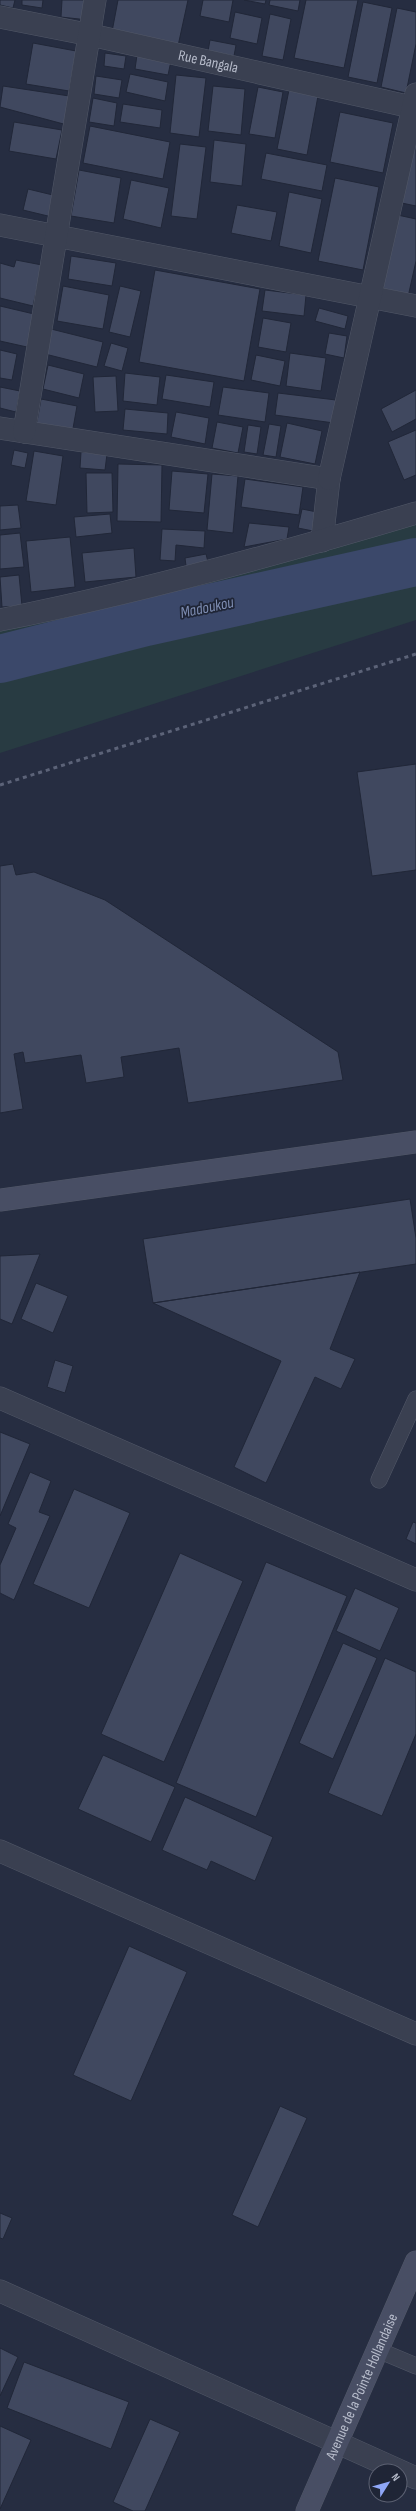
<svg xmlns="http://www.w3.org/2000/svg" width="416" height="2511" viewBox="0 0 416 2511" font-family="'Sofia Sans Condensed',sans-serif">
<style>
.green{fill:#283b42}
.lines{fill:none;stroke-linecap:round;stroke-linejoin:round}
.river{stroke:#3b486a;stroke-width:48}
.building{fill:#40485f;stroke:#212738}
.lane-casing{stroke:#525868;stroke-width:17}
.street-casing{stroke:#525868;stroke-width:23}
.secondary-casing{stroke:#525868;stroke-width:23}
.lane{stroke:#3a4051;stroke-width:16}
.street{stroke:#3a4051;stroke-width:22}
.secondary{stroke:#484e64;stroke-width:22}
.rail{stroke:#5c6378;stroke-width:3;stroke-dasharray:4 4;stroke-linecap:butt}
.labels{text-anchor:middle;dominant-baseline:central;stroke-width:3.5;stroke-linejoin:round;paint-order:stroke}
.street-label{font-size:15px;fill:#b7bccb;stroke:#1f2536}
.water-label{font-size:16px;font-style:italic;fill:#7e8db2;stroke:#1f2536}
</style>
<rect width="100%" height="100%" fill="#262d41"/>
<path class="green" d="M416 513V620L0 753V619Z"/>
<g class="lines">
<path class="river" d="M0 659 146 622 416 562"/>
</g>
<path class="building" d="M0 0H15L13 8 0 5Z
M22 0H43L42 8 22 5Z
M62 0H90L88 20 61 17Z
M118 0H188L178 46 111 37Z
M203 0H233L229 22 200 16Z
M244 0H266L265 4Z
M270 0H300L298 11 269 5Z
M306 0H358L344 68 294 58Z
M363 2 392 8 377 83 348 77Z
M397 8 416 12V44L406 93 381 87Z
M235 12 262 18 257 44 230 38Z
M270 14 291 19 283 60 262 56Z
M210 40 236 45 234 56 208 51Z
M33 43 76 51 69 91 26 84Z
M105 53 126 56 124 69 104 66Z
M137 55 171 61 168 75 135 69Z
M130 74 168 82 165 101 126 92Z
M176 75 206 78 199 137 170 133Z
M96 76 122 80 119 98 94 94Z
M3 86 76 97 71 126 0 107Z
M213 86 245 89 241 135 208 131Z
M258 87 283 92 275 138 249 134Z
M289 90 318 96 307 155 277 149Z
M93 98 117 103 114 126 89 122Z
M123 104 162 110 160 128 120 122Z
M340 112 393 123 383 173 330 162Z
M14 122 62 130 56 159 9 151Z
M90 126 170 142 163 179 83 163Z
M416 127V206L397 202Z
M214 140 246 144 242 186 210 182Z
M180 144 206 147 197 219 171 216Z
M266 153 327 165 322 191 261 179Z
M79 170 121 178 114 223 71 216Z
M335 178 379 187 363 270 318 261Z
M131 180 169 188 161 228 123 219Z
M28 189 57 196 52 217 23 210Z
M289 192 322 199 311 253 279 246Z
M237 205 277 212 271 241 231 233Z
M393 214 416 219V261L408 297 377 291Z
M71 256 116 263 112 286 68 279Z
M16 260 42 265 33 306 0 298V263L14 267Z
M155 270 260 289 244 381 139 362Z
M63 286 109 295 103 329 57 321Z
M120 286 141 291 130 337 109 332Z
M265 290 306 295 304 316 262 311Z
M0 306 34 314 27 347 0 341Z
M319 308 348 316 345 329 315 321Z
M263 318 291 323 286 352 258 347Z
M51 329 103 342 97 367 45 354Z
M329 333 347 336 344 358 325 354Z
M111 343 128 348 122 371 104 366Z
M0 350 17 354 12 380 0 378Z
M290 353 326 358 321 391 286 386Z
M256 355 285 361 280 386 251 380Z
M48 365 84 374 79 398 43 389Z
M125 373 160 377 157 405 123 401Z
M166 375 214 382 210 407 162 399Z
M116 376 118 411 95 412 93 377Z
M0 387 20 391 16 412 0 408Z
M223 387 269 393 265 422 218 415Z
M416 390V419L392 432 381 409Z
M278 393 336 400 334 423 275 415Z
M41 399 77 406 72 434 36 427Z
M125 409 168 413 167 434 123 430Z
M176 412 209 418 205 444 171 437Z
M217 422 243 427 238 453 212 448Z
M287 423 322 431 315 464 280 457Z
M269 424 281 426 276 457 263 455Z
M248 425 261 427 257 454 244 452Z
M416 430V475L404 480 388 442Z
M14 450 28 453 25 468 11 465Z
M34 451 63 456 56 505 26 501Z
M81 452 107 454 105 470 80 468Z
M118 464 162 465 161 522 117 521Z
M172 471 208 474 204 513 169 510Z
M86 473H112L113 512 87 513Z
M212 474 238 476 233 533 207 530Z
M245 479 303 487 299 515 241 507Z
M18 505 21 528 0 530V506Z
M302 509 317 512 313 531 298 528Z
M110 514 112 533 76 537 74 517Z
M249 523 289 527 287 539 244 547Z
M162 529 205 531 204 548 176 545 175 561 160 560Z
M20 533 24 567 0 569V535Z
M70 537 75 587 31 592 26 541Z
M134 548 136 577 85 582 82 553Z
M206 554 208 562 186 566 185 558Z
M19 575 22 606 2 607 0 577Z
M416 764V870L372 876 357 772Z
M13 864 16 875 34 872 105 900 338 1052 343 1080 188 1103 179 1048 121 1057 124 1077 86 1083 81 1055 25 1063 23 1052 14 1054 23 1109 0 1113V866Z
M410 1199 416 1238V1264L153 1303 143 1239Z
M40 1254 12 1324 0 1319V1256Z
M360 1272 330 1349 355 1359 341 1389 315 1377 266 1483 234 1467 281 1361 153 1303Z
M36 1283 68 1296 53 1333 21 1319Z
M55 1360 73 1366 65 1393 47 1387Z
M0 1432 30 1444 0 1516Z
M30 1472 51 1481 39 1512 50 1516 14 1600 0 1593V1565L16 1528 8 1524Z
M74 1489 130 1513 89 1608 33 1584Z
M413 1522 416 1523V1544L406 1539Z
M180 1553 243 1581 164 1762 101 1734Z
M266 1562 347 1596 256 1817 176 1783Z
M355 1588 399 1608 380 1651 336 1631Z
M343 1643 377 1658 333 1759 299 1743Z
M385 1658 416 1672V1734L382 1816 328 1793Z
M103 1755 175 1787 151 1842 78 1809Z
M185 1797 273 1837 255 1881 211 1861 207 1870 162 1850Z
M129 1946 187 1972 131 2101 73 2075Z
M280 2106 307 2118 258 2227 232 2215Z
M0 2213 12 2218 3 2239 0 2238Z
M0 2348 18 2357 0 2396Z
M24 2362 129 2402 111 2449 7 2408Z
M150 2419 180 2432 145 2511H133L113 2502Z
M0 2426 31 2440 0 2509Z"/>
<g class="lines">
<defs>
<path id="lane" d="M379 1480 416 1399
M378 2350 416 2366"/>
<g id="street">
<path id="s1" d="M0 17 91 35 416 108"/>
<path d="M0 225 416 306"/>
<path d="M0 428 329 479 322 541"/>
<path d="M24 432 95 0"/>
<path d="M329 479 416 94"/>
<path d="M0 620C141 592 279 554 416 513"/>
<path d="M0 1398 416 1580"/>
<path d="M0 1851 416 2034"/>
<path d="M0 2291 416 2478"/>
</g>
<g id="secondary">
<path d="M0 1200 416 1142"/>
<path id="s2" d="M307 2511 416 2262"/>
</g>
</defs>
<use href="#lane" class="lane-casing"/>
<use href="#street" class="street-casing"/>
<use href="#secondary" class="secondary-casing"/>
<use href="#lane" class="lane"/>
<use href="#street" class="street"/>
<use href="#secondary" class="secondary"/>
<path class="rail" d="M0 785 416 654"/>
</g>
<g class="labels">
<g class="street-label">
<text stroke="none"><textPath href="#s1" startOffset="213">Rue Bangala</textPath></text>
<text stroke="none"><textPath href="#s2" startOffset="136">Avenue de la Pointe Hollandaise</textPath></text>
</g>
<g class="water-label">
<text transform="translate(207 608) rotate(-12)">Madoukou</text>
</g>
</g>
<g transform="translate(388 2483) rotate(53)"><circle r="19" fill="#1f2536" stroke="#5c6172"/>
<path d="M0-3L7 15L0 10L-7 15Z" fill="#8fa7f8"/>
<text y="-6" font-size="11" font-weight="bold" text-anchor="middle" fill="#b7bccb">N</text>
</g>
</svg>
